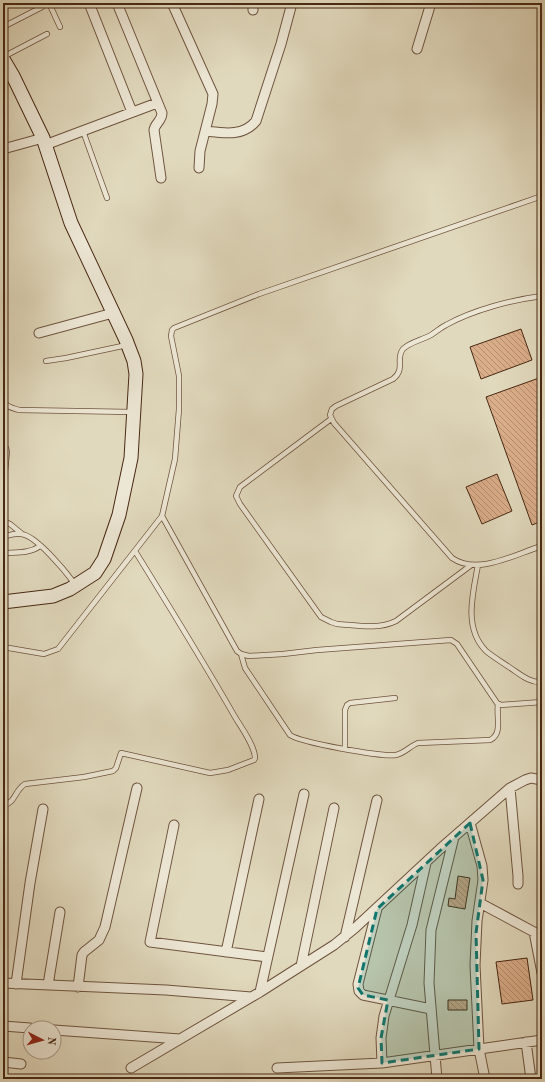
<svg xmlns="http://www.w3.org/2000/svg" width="545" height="1082" viewBox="0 0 545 1082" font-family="'Old Standard TT',serif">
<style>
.building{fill:url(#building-back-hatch);stroke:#482813}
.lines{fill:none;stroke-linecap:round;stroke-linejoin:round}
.lane-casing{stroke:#6e543e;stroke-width:6}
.street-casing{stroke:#6e543e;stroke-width:11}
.secondary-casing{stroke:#482813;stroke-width:15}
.lane{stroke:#ece6d4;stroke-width:4.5}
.street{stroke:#ece6d4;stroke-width:9}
.secondary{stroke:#ece6d4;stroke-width:13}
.marked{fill:#0f766e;fill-opacity:0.2;stroke:#0f766e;stroke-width:3;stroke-dasharray:8 5;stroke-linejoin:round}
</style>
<defs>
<pattern id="building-back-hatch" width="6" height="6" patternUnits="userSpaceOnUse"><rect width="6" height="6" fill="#dbae8a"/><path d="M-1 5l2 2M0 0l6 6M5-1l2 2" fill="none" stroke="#b48e70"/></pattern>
</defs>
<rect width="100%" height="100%" fill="#e1d9bd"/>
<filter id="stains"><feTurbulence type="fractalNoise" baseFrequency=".005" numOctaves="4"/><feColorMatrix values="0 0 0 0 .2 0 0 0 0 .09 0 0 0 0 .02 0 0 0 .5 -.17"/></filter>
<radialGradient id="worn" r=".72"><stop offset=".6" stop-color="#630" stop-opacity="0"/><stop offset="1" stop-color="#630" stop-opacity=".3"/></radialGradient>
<path class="building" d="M521 329 532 360 481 379 470 347Z
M539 378 542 385V521L532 525 486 397Z
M497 474 512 511 482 524 466 487Z
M458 876 470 878 465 909 448 906 449 898 455 899Z
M527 958 533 1000 502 1004 496 962Z
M448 1000H467V1010H448Z"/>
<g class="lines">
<defs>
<path id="lane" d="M49 3 60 27
M3 27 42 7
M3 57 47 34
M83 131 107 198
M542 296C511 300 473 310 446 325 440 328 436 332 431 335 422 340 410 342 403 349 395 359 406 369 393 379L336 406 332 409 330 415 334 423 452 558C478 576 515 554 542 546
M46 361 66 358 127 345
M3 401C6 407 13 408 19 410L132 412
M331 419 240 487 236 496 240 504 321 617 331 622 337 624C356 625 378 630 396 621L470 566
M3 444 6 448 7 452 3 491
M162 516 237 651 241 654 249 656 283 654 317 650 451 640 457 644 497 703 501 705 542 702
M3 521 10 524 21 533
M3 537C9 535 16 533 21 534 36 535 66 572 75 584
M3 553C16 552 29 554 40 546
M478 565C473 593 463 628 486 651 493 657 502 662 509 667 520 674 529 683 542 682
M3 647 44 654 58 649 162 516 175 459 179 409V376L171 336 172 330 174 328 259 294 542 196
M241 654 245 668 290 735C302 743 382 757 396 755 405 753 410 746 418 743L490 740C503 734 496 717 498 704
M345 749V710L347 705 350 703 395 698
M3 806C17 801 14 791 25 784L84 777 113 771 116 768 121 753 210 773 228 770 254 760 255 758C255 746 241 727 235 717 203 661 169 606 135 551"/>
<path id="street" d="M89 3 132 112
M117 3 162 113C162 121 155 123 154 130L161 178
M172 3 213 94 212 104 200 151 199 168
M253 3V10
M3 4 5 3
M417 49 431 3
M206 131C223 133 243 137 256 121L281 44 292 3
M45 145 157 103
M3 149 43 138
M39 333 113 313
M510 788 518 876V884
M470 823 482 866 483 880 477 921 475 965 479 1049 485 1079
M174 825 150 942 267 957
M480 903 534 932 542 973
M377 909 358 984 359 991 363 995 431 1009
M345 937 377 800
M226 952 259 799
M301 966 334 808
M3 983 166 990 251 997
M16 984 30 883 43 809
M48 985 60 912
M78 987 82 955 84 952 99 940 105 927 137 788
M260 992 304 794
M3 1026 30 1028
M54 1030 180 1039
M526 1042 531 1079
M3 1062 21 1064
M382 1063 381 1038 384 1016 412 925 426 863
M131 1068 260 992 334 945 355 928 440 849 510 788 525 780 531 778 542 780
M277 1068 382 1063 542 1040
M437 1079 429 983 431 930 454 837"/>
<path id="secondary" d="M3 59 13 76 43 138 71 223 126 340 134 361 136 374 131 458 119 515 104 559 95 573 70 589 53 596 3 602"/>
</defs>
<use href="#lane" class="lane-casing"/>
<use href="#street" class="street-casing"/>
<use href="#secondary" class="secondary-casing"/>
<use href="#lane" class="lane"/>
<use href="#street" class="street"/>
<use href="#secondary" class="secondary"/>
</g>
<path class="marked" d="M470 823 483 880 476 933 479 1049 382 1063 381 1038 388 1000 363 995 358 988 377 909Z"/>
<rect width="545" height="1082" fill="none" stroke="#e1d9bd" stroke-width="16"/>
<rect x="4" y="4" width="537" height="1074" fill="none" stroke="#482813" stroke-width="2"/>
<rect x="8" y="8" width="529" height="1066" fill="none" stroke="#482813"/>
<g transform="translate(42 1040) rotate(96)"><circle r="19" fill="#ece6d4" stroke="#aa9a87"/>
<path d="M0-3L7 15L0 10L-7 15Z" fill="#8f2418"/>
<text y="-6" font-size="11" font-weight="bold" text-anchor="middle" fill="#482813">N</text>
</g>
<rect width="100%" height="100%" filter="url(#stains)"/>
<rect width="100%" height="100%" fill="url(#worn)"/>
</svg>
